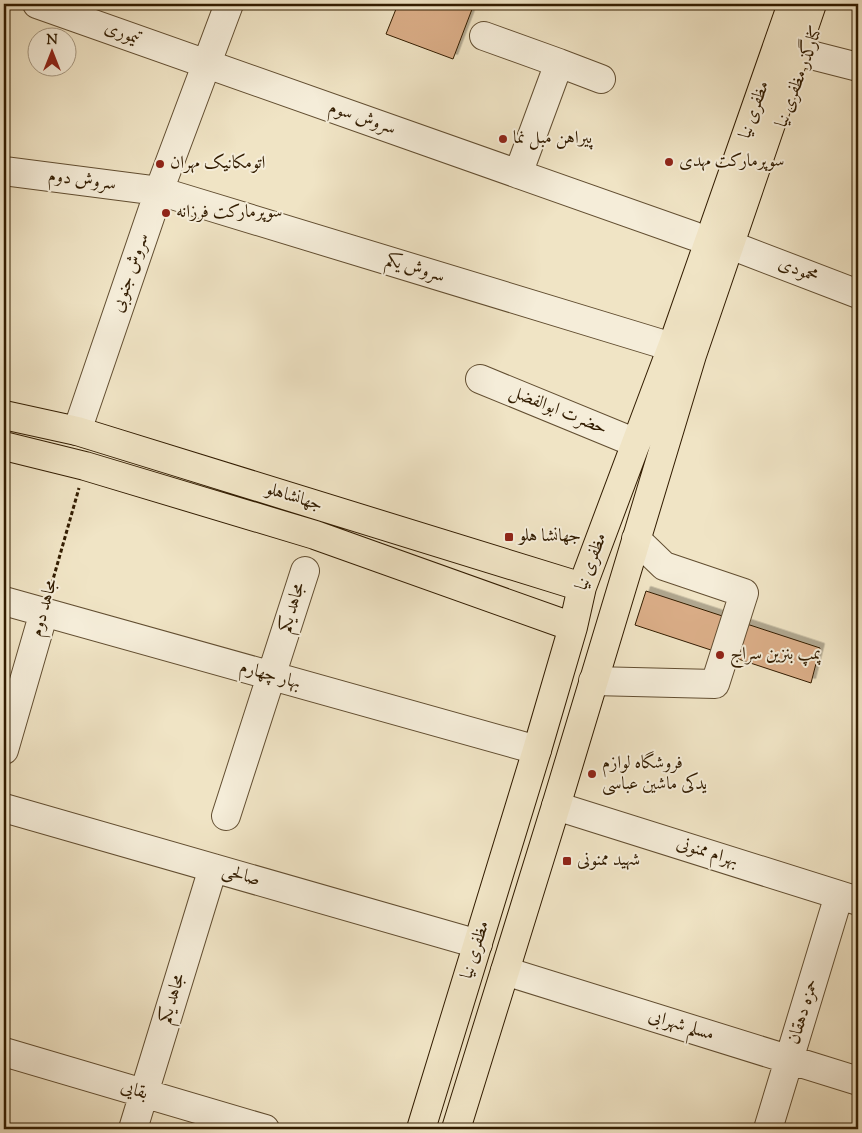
<svg xmlns="http://www.w3.org/2000/svg" width="862" height="1133" viewBox="0 0 862 1133" font-family="'Sorts Mill Goudy',Amiri,serif">
<style>
.building{fill:#dbae88;stroke:#321c00;filter:url(#shadow)}
.lines{fill:none;stroke-linecap:round;stroke-linejoin:round}
.minor-casing{stroke:#624e31;stroke-width:30}
.major-casing{stroke:#321c00;stroke-width:30}
.path{stroke:#321c00;stroke-width:3;stroke-dasharray:4 2.5;stroke-linecap:butt}
.minor{stroke:#f5edd9;stroke-width:28}
.major{stroke:#f0e4c5;stroke-width:28}
.poi-dot{fill:#8f2418;stroke:#f5edd9;stroke-width:2}
.labels{text-anchor:middle;dominant-baseline:central;stroke-width:4;stroke-linejoin:round;paint-order:stroke}
.street-label{font-size:18px;fill:#321c00;stroke:#f5edd9}
.poi-label{font-size:18px;fill:#321c00;stroke:#f5edd9;text-anchor:start}
</style>
<defs>
<filter id="shadow"><feDropShadow dx="4.5" dy="-4.5" stdDeviation="0" flood-color="#0004"/></filter>
</defs>
<rect width="100%" height="100%" fill="#f0e4c5"/>
<filter id="stains"><feTurbulence type="fractalNoise" baseFrequency=".004" numOctaves="4"/><feColorMatrix values="0 0 0 0 .2 0 0 0 0 .09 0 0 0 0 .02 0 0 0 .5 -.17"/></filter>
<radialGradient id="worn" r=".72"><stop offset=".6" stop-color="#630" stop-opacity="0"/><stop offset="1" stop-color="#630" stop-opacity=".3"/></radialGradient>
<path class="building" d="M398 4H474L453 59 386 34Z
M646 591 820 648 811 683 635 625Z"/>
<g class="lines">
<defs>
<path id="minor" d="M37 4 694 236
M484 36 559 63 518 174
M807 54 858 67
M559 63 601 79
M4 171 159 191 672 347
M738 248 858 294
M480 379 636 443
M77 431 159 191 229 4
M4 601 537 750
M593 681 715 684 744 593 664 566 636 539
M4 750 44 612
M556 806 858 901
M4 808 478 944
M226 816 305 571
M505 971 858 1081
M4 1052 265 1129
M133 1129 213 868
M768 1129 839 895"/>
<path id="major" d="M4 415 77 431 582 587
M4 446 85 466 315 535 573 627
M421 1129 537 750 573 627 582 587 672 347 792 4
M456 1129 556 806 692 355 812 4"/>
</defs>
<use href="#minor" class="minor-casing"/>
<use href="#major" class="major-casing"/>
<path class="path" d="M50 590 79 488"/>
<use href="#minor" class="minor"/>
<use href="#major" class="major"/>
</g>
<g class="poi-dot">
<circle cx="503" cy="139" r="5"/>
<circle cx="669" cy="162" r="5"/>
<circle cx="160" cy="164" r="5"/>
<circle cx="166" cy="213" r="5"/>
<rect x="504" y="532" width="10" height="10" rx="2.5"/>
<circle cx="720" cy="655" r="5"/>
<circle cx="592" cy="774" r="5"/>
<rect x="562" y="856" width="10" height="10" rx="2.5"/>
</g>
<g class="labels">
<g class="street-label">
<text transform="translate(122 34) rotate(20)">تیموری</text>
<text transform="translate(800 77) rotate(-70)">کنارگذر مظفری نیا</text>
<text transform="translate(755 110) rotate(-71)">مظفری نیا</text>
<text transform="translate(362 119) rotate(19)">سروش سوم</text>
<text transform="translate(82 181) rotate(7)">سروش دوم</text>
<text transform="translate(415 269) rotate(17)">سروش یکم</text>
<text transform="translate(798 271) rotate(21)">محمودی</text>
<text transform="translate(131 273) rotate(-71)">سروش جنوبی</text>
<text transform="translate(558 411) rotate(22)">حضرت ابوالفضل</text>
<text transform="translate(294 498) rotate(17)">جهانشاهلو</text>
<text transform="translate(592 562) rotate(-70)">مظفری نیا</text>
<text transform="translate(45 608) rotate(-74)">مجاهد دوم</text>
<text transform="translate(293 608) rotate(-73)">مجاهد یکم</text>
<text transform="translate(270 676) rotate(16)">بهار چهارم</text>
<text transform="translate(707 853) rotate(17)">بهرام ممنونی</text>
<text transform="translate(241 876) rotate(16)">صالحی</text>
<text transform="translate(476 950) rotate(-73)">مظفری نیا</text>
<text transform="translate(173 999) rotate(-73)">مجاهد یکم</text>
<text transform="translate(804 1012) rotate(-73)">حمزه دهقان</text>
<text transform="translate(681 1026) rotate(17)">مسلم شهرابی</text>
<text transform="translate(134 1091) rotate(17)">بقایی</text>
</g>
<g class="poi-label">
<text x="513" y="139">پیراهن مبل نما</text>
<text x="679" y="162">سوپرمارکت مهدی</text>
<text x="170" y="164">اتومکانیک مهران</text>
<text x="176" y="213">سوپرمارکت فرزانه</text>
<text x="519" y="537">جهانشا هلو</text>
<text x="730" y="655">پمپ بنزین سراج</text>
<text x="602" y="764">فروشگاه لوازم<tspan x="602" dy="21">یدکی ماشین عباسی</tspan></text>
<text x="577" y="861">شهید ممنونی</text>
</g>
</g>
<rect width="862" height="1133" fill="none" stroke="#f0e4c5" stroke-width="20"/>
<rect x="5" y="5" width="852" height="1123" fill="none" stroke="#321c00" stroke-width="2.5"/>
<rect x="10" y="10" width="842" height="1113" fill="none" stroke="#321c00"/>
<g transform="translate(52 52)"><circle r="24" fill="#f5edd9" stroke="#a79982"/>
<path d="M0-4L9 19L0 12L-9 19Z" fill="#8f2418"/>
<text y="-8" font-size="14" font-weight="bold" text-anchor="middle" fill="#321c00">N</text>
</g>
<rect width="100%" height="100%" filter="url(#stains)"/>
<rect width="100%" height="100%" fill="url(#worn)"/>
</svg>
